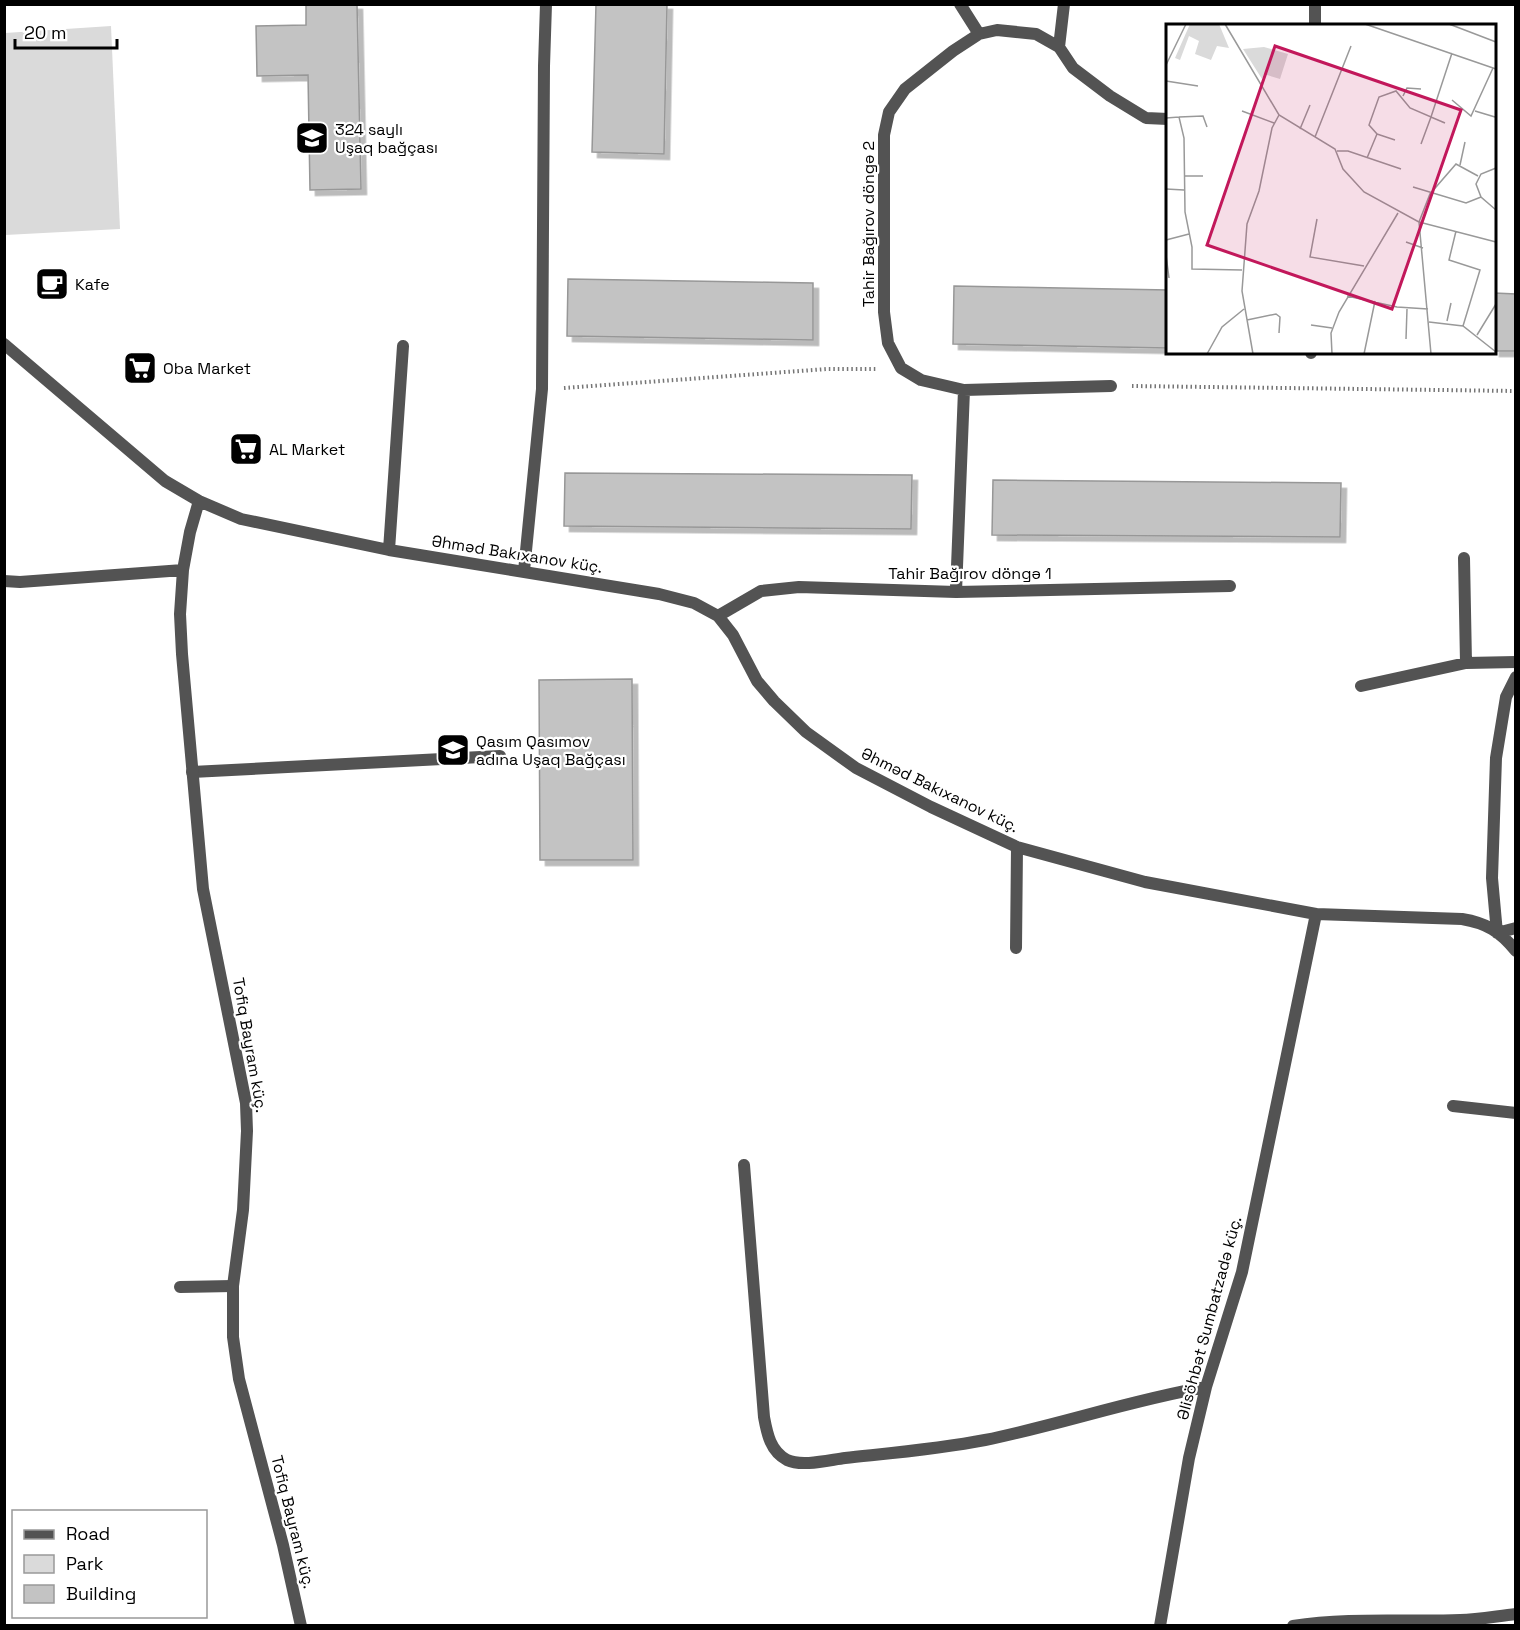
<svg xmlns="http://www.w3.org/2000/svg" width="1520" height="1630" viewBox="0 0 1520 1630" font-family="'Space Grotesk',sans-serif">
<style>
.green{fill:#dadada}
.building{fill:#c3c3c3;stroke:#979797;stroke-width:1.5;filter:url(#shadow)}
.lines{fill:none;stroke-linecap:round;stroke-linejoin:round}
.path{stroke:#757575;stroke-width:4;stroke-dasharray:1.5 3;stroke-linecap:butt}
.service{stroke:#535353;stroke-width:12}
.minor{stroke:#535353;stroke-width:12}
.labels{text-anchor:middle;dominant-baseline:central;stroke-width:4.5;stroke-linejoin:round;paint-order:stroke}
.poi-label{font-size:16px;fill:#000;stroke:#fff;text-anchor:start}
.street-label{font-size:16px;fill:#000;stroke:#fff}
.inset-road{fill:none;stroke:#999;stroke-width:1.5}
.view{fill:#c2185b;fill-opacity:0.15;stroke:#c2185b;stroke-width:3}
.inset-edge{fill:none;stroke:#000;stroke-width:3}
</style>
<defs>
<filter id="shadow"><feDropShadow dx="5.5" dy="5.5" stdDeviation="0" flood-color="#0004"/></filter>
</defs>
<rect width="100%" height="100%" fill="#fff"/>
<path class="green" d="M111 26 120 229 5 235V33Z"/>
<path class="building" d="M306 4H357L361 189 310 190 308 75 257 76 256 26 306 25Z
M596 4H667L664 154 592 152Z
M568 279 813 283V340L567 336Z
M954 286 1168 290V348L953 344Z
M1494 293 1516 294V351H1494Z
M565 473 912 475 911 529 564 526Z
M993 480 1341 483 1340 537 992 535Z
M632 679 633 860H540L539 680Z"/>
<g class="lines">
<path class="path" d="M1132 386 1516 391
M564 388 827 369H877"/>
<path class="service" d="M192 772 500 756
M180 1287 233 1286"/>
<path class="minor" d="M960 4 979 34
M1315 4V26
M1059 47 1064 4
M4 344 165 481 199 501 241 519 389 550 659 594 694 603 718 616 733 635 757 681 774 701 806 732 856 768 931 807 1017 847 1145 882 1316 914 1462 919C1486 923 1500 931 1516 951
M1311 353V352
M964 390 1111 386
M199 501 190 532 183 570 180 614 182 654 203 889 246 1103 247 1131 243 1210 233 1286V1337L239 1379 283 1545 301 1626
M389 550 403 346
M1464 558 1466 663
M524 571 542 389 544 66 546 4
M4 581 20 582 183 570
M956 592 964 390 921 380 901 368 888 343 884 312V135L889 112 905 89 953 51 979 34 997 30 1036 34 1059 47 1073 68 1110 96 1146 118 1168 119
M718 616 761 591 799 587 956 592 1230 586
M1516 677 1506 697 1496 758 1492 878 1497 933 1516 928
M1361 686 1466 663 1516 662
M1016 948 1017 847
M1453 1106 1516 1113
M744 1165 764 1417C767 1433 770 1451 787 1460 802 1467 829 1460 845 1458 891 1453 939 1449 985 1440 1059 1425 1131 1400 1206 1387
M1160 1626 1189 1458 1206 1387 1242 1272 1316 914
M1293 1626C1349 1617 1404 1622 1460 1620 1478 1620 1497 1616 1516 1614"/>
</g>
<defs>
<symbol id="school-square" viewBox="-11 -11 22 22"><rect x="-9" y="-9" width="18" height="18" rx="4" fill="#000" stroke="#fff"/><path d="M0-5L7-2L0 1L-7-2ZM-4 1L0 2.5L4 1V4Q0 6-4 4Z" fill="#fff"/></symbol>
<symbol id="cafe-square" viewBox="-11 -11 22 22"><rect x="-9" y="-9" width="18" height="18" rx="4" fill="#000" stroke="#fff"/><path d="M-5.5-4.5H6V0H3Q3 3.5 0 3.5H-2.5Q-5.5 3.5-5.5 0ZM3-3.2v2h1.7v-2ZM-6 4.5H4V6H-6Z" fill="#fff"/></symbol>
<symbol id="supermarket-square" viewBox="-11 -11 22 22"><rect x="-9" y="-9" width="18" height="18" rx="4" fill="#000" stroke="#fff"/><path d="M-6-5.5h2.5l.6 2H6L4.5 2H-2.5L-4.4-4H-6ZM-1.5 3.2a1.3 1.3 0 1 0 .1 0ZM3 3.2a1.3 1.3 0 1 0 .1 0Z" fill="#fff"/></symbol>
</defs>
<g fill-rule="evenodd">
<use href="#school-square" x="293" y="119" width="38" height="38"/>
<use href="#cafe-square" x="33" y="265" width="38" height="38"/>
<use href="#supermarket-square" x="121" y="349" width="38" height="38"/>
<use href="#supermarket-square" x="227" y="430" width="38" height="38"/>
<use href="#school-square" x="434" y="731" width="38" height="38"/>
</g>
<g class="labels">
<g class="poi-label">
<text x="335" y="129">324 saylı<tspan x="335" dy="18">Uşaq bağçası</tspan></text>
<text x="75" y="284">Kafe</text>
<text x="163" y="368">Oba Market</text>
<text x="269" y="449">AL Market</text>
<text x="476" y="741">Qasım Qasımov<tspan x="476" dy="18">adına Uşaq Bağçası</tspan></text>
</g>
<g class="street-label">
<text transform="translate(868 224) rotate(-90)">Tahir Bağırov döngə 2</text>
<text transform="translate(517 554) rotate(9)">Əhməd Bakıxanov küç.</text>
<text x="970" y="573">Tahir Bağırov döngə 1</text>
<text transform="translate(940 790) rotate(26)">Əhməd Bakıxanov küç.</text>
<text transform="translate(250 1045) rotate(80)">Tofiq Bayram küç.</text>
<text transform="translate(1209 1318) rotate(-75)">Əlisöhbət Sumbatzadə küç.</text>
<text transform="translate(293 1522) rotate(76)">Tofiq Bayram küç.</text>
</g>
</g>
<g transform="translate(1166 24)">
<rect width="330" height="330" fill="#fff"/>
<path d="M24 0H53L63 24 51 22 45 36 29 30 33 17 23 12 14 36 9 34ZM98 23 122 30 114 55 98 50 96 55 77 25Z" fill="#dadada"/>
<path class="inset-road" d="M59 0 113 91 169 125 177 145 198 168 253 198 265 330M199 0 330 45M283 0 330 18M0 41 20 0M0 57 32 62M237 72 241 64 255 65M286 76 305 92 327 44M76 87 108 99M309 87 329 93M13 93 37 92 41 103M0 94 13 93 18 114 19 188 26 223V245L76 246M134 105 144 81M211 110 229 116M149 113 185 22M255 120 265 93 279 99M171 127H182L235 145M201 134 211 110 203 101 213 73 230 67 244 84 265 93 286 29M294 141 299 118M330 144 315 150 310 160 315 173 330 186M18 152H37M312 152 290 140 264 170 253 198 330 218M247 163 300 179 315 173M0 165 18 166M151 195 144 233 198 242M290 207 283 236 314 246 297 302M0 216 23 210M240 218 257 224M0 231 3 254M181 272 231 283 262 285M81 296 110 290 114 293 113 309M281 297 285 279M263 298 297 302 330 328M145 301 166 304M311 311 330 280M240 315 241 285M41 330 56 303 78 285M87 330 76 267 81 200 93 167 106 104 113 91M166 330 165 309 173 288 232 189M198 330 209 277"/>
<path class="view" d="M109 22 295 86 226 285 41 221Z"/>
<rect width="330" height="330" class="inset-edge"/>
</g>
<rect width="1520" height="1630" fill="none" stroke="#000000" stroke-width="12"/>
<rect x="12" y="1510" width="195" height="108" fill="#ffffff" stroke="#999999" stroke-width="1.5"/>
<rect x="24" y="1530" width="30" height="9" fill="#535353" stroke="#999999" stroke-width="1.5"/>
<text x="66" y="1540" font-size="18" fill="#000000">Road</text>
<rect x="24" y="1555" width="30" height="18" fill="#dadada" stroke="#999999" stroke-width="1.5"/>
<text x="66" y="1570" font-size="18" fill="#000000">Park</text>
<rect x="24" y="1585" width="30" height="18" fill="#c3c3c3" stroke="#999999" stroke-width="1.5"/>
<text x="66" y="1600" font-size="18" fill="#000000">Building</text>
<path d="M15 39v9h102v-9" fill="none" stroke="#000000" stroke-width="3"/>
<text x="24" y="39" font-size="18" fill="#000000" stroke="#ffffff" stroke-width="4.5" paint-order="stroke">20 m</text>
</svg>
